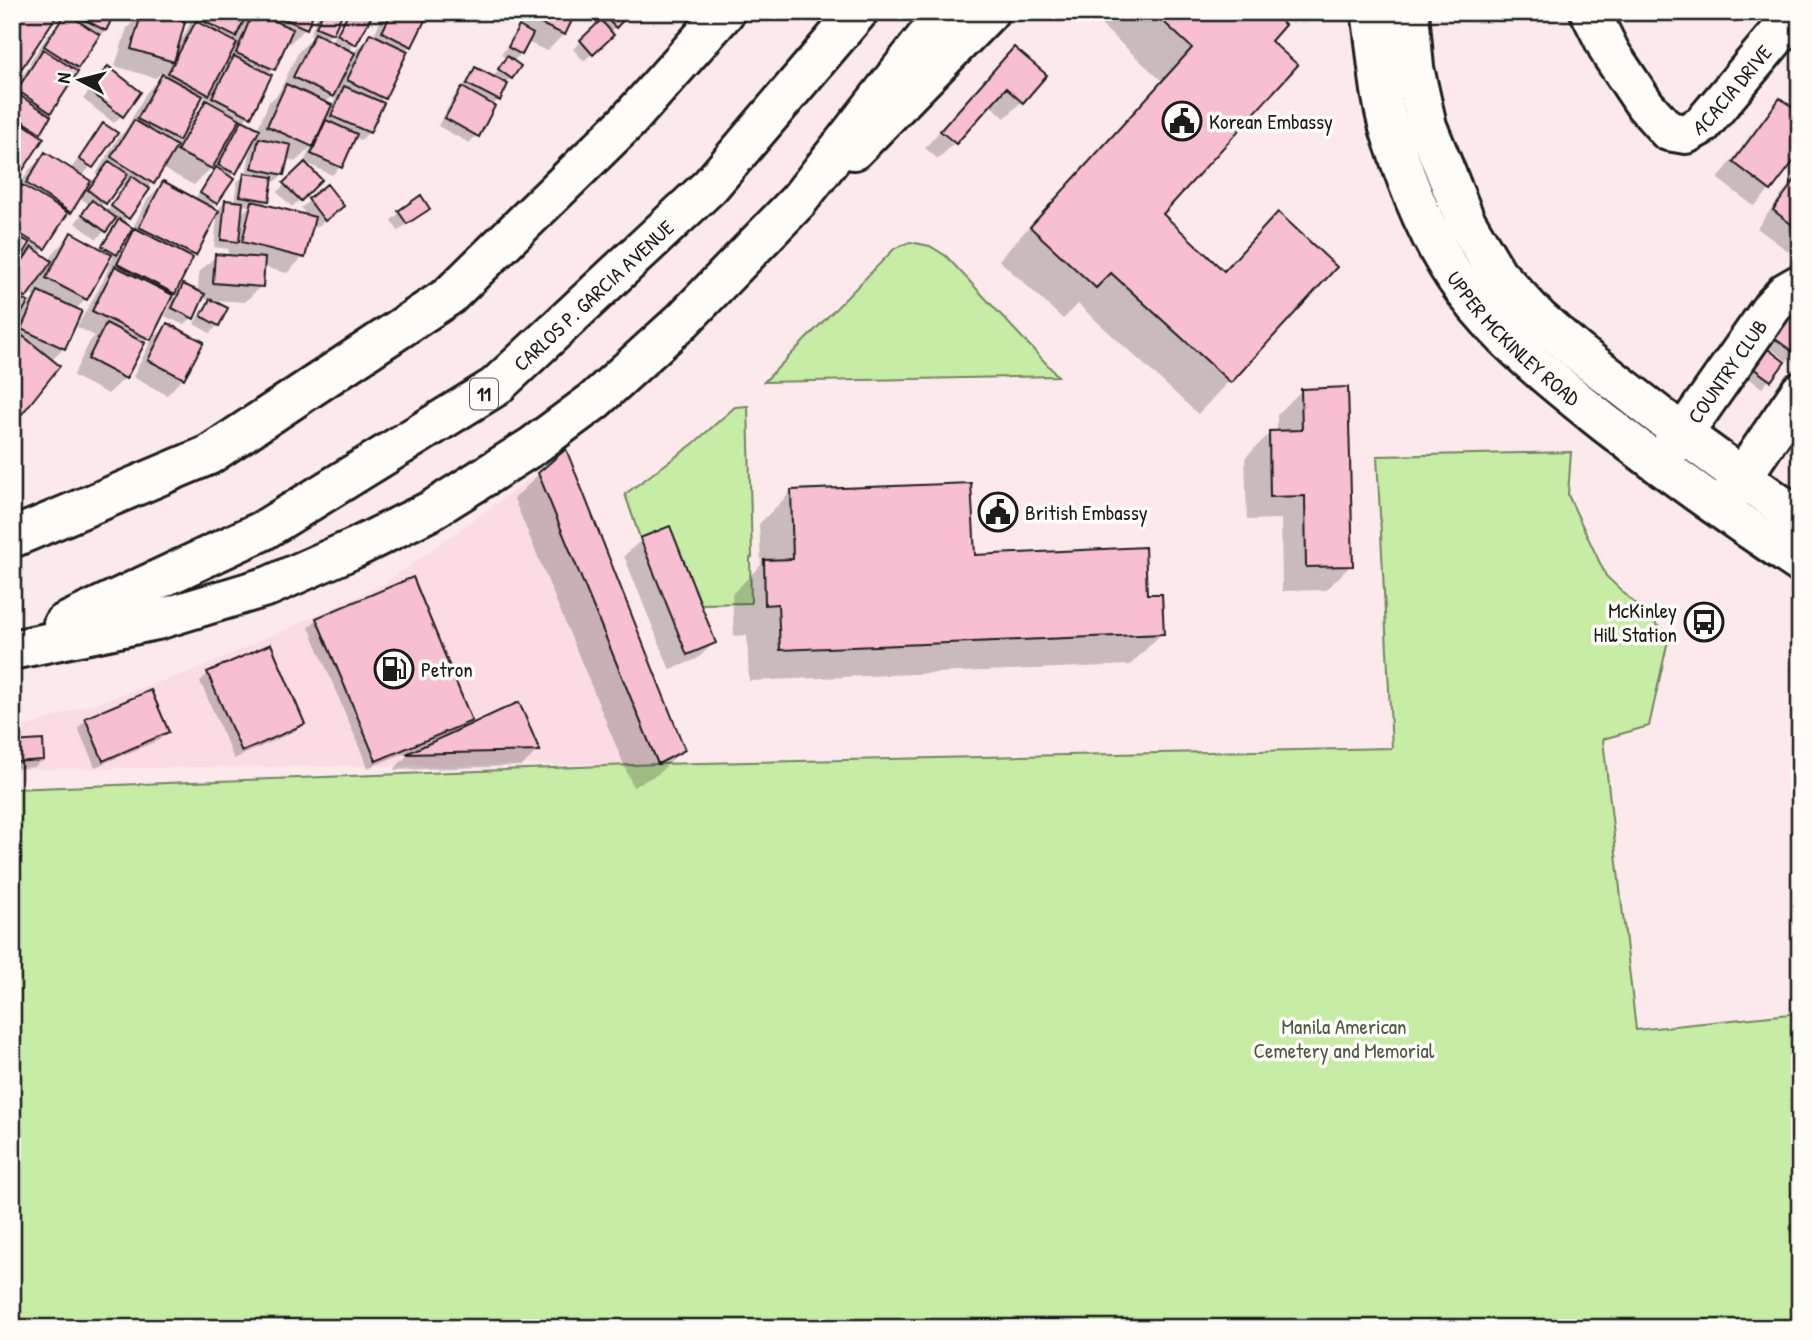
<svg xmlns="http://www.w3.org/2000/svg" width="1812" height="1340" viewBox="0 0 1812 1340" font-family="'Patrick Hand',sans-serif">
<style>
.built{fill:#fbdce4}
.green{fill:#c7eca6;stroke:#728461;stroke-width:2}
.shadow{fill:#0003;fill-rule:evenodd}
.building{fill:#f8bed2;stroke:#1c1c1c;stroke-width:2}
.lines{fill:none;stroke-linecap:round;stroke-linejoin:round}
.minor-casing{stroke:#1c1c1c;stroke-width:44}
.secondary-casing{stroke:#1c1c1c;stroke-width:44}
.primary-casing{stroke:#1c1c1c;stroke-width:44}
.minor{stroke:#fdfcf7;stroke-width:38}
.secondary{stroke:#fdfcf7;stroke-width:38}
.primary{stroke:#fdfcf7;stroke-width:38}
.labels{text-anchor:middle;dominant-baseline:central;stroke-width:7;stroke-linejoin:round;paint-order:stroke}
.shield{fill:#fdfcf7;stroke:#605f5e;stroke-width:2}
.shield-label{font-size:19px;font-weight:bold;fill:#1c1c1c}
.street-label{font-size:21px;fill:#1c1c1c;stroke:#fdfcf7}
.poi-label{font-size:21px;fill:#1c1c1c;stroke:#fdfcf7;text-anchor:start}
.park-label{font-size:21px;fill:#4f5a45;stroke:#fdfcf7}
</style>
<rect width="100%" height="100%" fill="#fce9ec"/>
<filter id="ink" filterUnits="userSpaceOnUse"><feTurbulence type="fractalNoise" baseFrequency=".0143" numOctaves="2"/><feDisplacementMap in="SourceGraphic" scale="14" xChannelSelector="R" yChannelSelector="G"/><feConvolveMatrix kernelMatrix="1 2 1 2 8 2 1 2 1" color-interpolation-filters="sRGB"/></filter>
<g filter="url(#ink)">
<path class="built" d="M538 473 658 764 12 769V731L201 668 384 584Z"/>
<path class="green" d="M910 242 930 246 946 256 1058 376 764 382 895 248Z
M748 406 752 557 750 558 751 603 701 604 670 527 640 538 625 494 693 444 735 407Z
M1571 452 1568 495 1606 576 1669 636 1649 726 1603 739 1636 1030 1800 1013V1328H12V789L658 764 1392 748 1377 456Z"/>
<path class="shadow" d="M12 12H63L60 16 56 14 15 73 12 85Z
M72 12H131L123 20 111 17 105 30 73 71 46 115 17 175 12 180 16 182 12 188V89L31 64 29 63 50 32 66 15 70 17Z
M133 12H191L182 24 177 42 184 36 195 12H312L306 28 289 44 285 42 249 116 242 122 257 130 269 102 278 94 299 51 313 37 310 35 319 12H341L332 33 325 40 331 42 347 12H372L355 43 348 51 353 53 370 35 373 36 385 12H427L410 46 404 52 383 98 378 103 369 132 361 140 354 137 340 167 332 175 304 162 311 147 295 162 286 158 283 174 275 182 271 181 268 200 262 206 307 216 301 208 326 186 334 213 316 228 312 222 303 257 287 273 263 267 261 286 245 302 201 299 192 318 184 325 165 316 175 295 183 286 198 293 199 272 216 256 227 257 229 249 214 247 218 209 226 202 234 203 237 182 246 174 252 143 230 178 232 179 211 208 194 255 149 339 141 347 125 378 108 394 73 376 90 341 95 336 77 327 103 281 114 255 107 261 86 299 75 310 64 348 51 361 58 366 12 422V275L22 261 19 259 12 269V197L29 170 46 154 70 170 103 125 115 134 82 177 81 194 84 195 98 175 96 174 118 138 125 131 146 93 158 80 163 72 155 78 115 66 127 28 133 22 130 21ZM206 95 200 109 191 118 197 104ZM331 97 335 99 332 107 325 103ZM216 163 212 174 194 200 163 183 147 200 132 229 122 223 162 168 194 185ZM117 186 122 190 106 213 100 208ZM79 197 90 205 75 223 97 239 113 220 117 223 98 250 71 234 55 251 49 261 39 254ZM241 205 249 206 240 216ZM33 284 36 286 31 295 35 297 27 304 21 301Z
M487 12H518L508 22Z
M526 12H574L564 34 547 51 527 42 521 54 512 62 511 78 504 84 506 85 498 100 492 106 477 135 469 143 438 126 454 97 476 69 492 78 507 59 501 55 517 31Z
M596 12H628L610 32 612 34 584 61 573 49 598 26 591 19Z
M1087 12H1268L1269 41 1160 214 1223 272 1278 215 1335 267 1198 414 1078 304 1063 319 999 260 1162 81Z
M1592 12H1634L1598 27Z
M1656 12H1677L1659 20Z
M998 65 1022 101 1005 118 989 104Z
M101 76 122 115 114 123 83 99Z
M1781 101 1770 190 1754 206 1718 179 1764 117Z
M939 132 953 144 938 159 925 148Z
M305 165 320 180 292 207 277 192Z
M1800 170V247L1792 254 1757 228Z
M421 197 428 208 398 231 391 220Z
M210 301 226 309 218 325 210 333 194 324 202 309Z
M1798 309 1800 346 1787 361 1768 346Z
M167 325 183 378 167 395 133 377 151 341Z
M1760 359 1783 363 1762 388 1747 377Z
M1302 390 1351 565 1326 590 1282 591 1281 519 1247 520 1245 458 1270 433H1277V415Z
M539 474 683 749 658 774 633 787 514 499Z
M791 492 973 556 1145 596 1162 633 1130 665 749 681 747 635 734 636 732 594 761 565 759 524Z
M669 529 714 643 697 659 670 670 624 556 641 540Z
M317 619 470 720 460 731 538 750 522 766 393 770 407 756 427 746 426 744 368 768 309 627Z
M208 674 303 724 295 731 234 759 200 681Z
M150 692 167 732 159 740 95 767 78 728 86 720Z
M12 743 42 760 34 767 12 769Z"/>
<path class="building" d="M12 12H59L22 68 12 62Z
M75 12H115L106 31 74 14Z
M142 12H152L185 22 174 62 131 49Z
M202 12H248L236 37 199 19Z
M253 12 293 29 275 70 236 53Z
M269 12H314L307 29Z
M323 12H343L333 34 316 27Z
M349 12H374L356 45 337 34Z
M392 12H429L412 47 382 32Z
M533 12H576L565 35 530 19Z
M600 12H631L616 28Z
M1153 12H1271L1285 25 1271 41 1298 65 1163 214 1224 271 1278 212 1337 267 1231 383 1111 273 1096 288 1030 227 1192 48Z
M66 13 100 35 78 68 44 46Z
M601 20 614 35 593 55 580 40Z
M196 21 237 43 209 95 168 73Z
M519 26 533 34 522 55 508 47Z
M315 33 355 53 333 97 293 77Z
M370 33 408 51 385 99 347 80Z
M1014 47 1047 75 1023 103 1006 88 956 144 940 131Z
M43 49 78 72 51 113 17 90Z
M234 56 272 75 251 117 212 97Z
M507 56 521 66 512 79 498 69Z
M108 66 141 92 123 117 89 90Z
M475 67 508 84 500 101 467 84Z
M12 69 21 74 12 89Z
M162 74 203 96 179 141 137 119Z
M286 84 332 105 313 147 267 126Z
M344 86 384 103 370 133 331 116Z
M462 87 495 106 479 137 445 118Z
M16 93 51 116 41 133 12 114V99Z
M1780 98 1800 113V153L1771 191 1733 162Z
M206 100 240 119 212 169 177 151Z
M12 116 44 138 19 176 12 172Z
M134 120 177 146 154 184 111 157Z
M242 120 260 129 236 174 218 165Z
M326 120 357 134 342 168 311 154Z
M103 123 118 133 93 168 79 159Z
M259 138 291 145 284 175 252 168Z
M45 152 91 181 71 213 26 183Z
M109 161 128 174 106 204 88 190Z
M305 162 322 180 301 201 283 183Z
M216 167 234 179 217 204 200 193Z
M244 173 273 177 269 201 240 196Z
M1800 173V231L1773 210Z
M132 176 150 189 129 219 111 206Z
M163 181 219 211 196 256 139 227Z
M327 184 344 206 325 221 308 199Z
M22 185 68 213 45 249 12 229V200Z
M421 195 430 209 407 224 398 211Z
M92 200 116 218 106 232 82 214Z
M225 200 243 202 239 242 221 240Z
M252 201 315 217 305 258 242 242Z
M119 219 133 228 117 255 102 246Z
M135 228 193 258 175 294 117 264Z
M71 232 112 255 87 300 46 278Z
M12 233 30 243 20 260 12 256Z
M32 247 52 261 26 298 12 288V276Z
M215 254 265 258 263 287 213 283Z
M115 266 173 295 151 340 92 311Z
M183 284 205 294 194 319 172 308Z
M38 291 82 311 65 349 21 329Z
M12 294 28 302 12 330Z
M210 299 228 308 219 326 201 316Z
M1798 307 1800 309V349L1796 354 1774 338Z
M106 323 145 343 126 379 88 359Z
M167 323 204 342 184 379 148 360Z
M23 336 60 366 22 414 12 407V351Z
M1768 349 1785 362 1771 381 1753 368Z
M1348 387 1353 566 1306 567 1305 496 1270 497 1269 431 1302 430 1301 389Z
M566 449 685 750 658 764 538 473Z
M971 483 975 555 1145 547 1147 594H1162L1164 634 780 650 778 604 765 605 764 560 793 559 791 490Z
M670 526 716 643 687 655 640 538Z
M413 577 472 721 376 761 316 618Z
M271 644 305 724 242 752 207 672Z
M151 690 169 732 103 761 85 718Z
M519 702 540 751 406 754Z
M43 740 44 760 12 762V742Z"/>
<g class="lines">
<defs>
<g id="minor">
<path id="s1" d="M1590 12 1611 54 1645 105 1668 131 1686 134 1702 125 1797 12"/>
<path id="s2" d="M1661 459 1683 434 1772 307 1786 292 1800 284"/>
<path d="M1723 505 1800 392"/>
</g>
<g id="secondary">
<path id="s3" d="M1371 12C1378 54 1378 96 1392 137 1409 189 1431 246 1464 290 1503 343 1555 383 1606 424 1669 473 1733 519 1800 563"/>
<path d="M1409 12 1414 68 1427 126 1465 220 1497 274 1539 319 1575 350 1683 434 1800 519"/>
<path d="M854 150 989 12"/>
</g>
<g id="primary">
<path d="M12 538 209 455 449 296 628 121 725 12"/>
<path id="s4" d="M63 624 262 531 495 387 710 186 858 12"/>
<path d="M12 650 157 620 269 586 355 548 430 511 533 446 594 401 683 320 798 201 946 12"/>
</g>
</defs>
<use href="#minor" class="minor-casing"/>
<use href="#secondary" class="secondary-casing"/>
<use href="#primary" class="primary-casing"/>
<use href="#minor" class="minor"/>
<use href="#secondary" class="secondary"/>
<use href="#primary" class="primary"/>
</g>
</g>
<defs>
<symbol id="civic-ring" viewBox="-11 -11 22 22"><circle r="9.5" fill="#fdfcf7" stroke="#1c1c1c" stroke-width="1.5"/><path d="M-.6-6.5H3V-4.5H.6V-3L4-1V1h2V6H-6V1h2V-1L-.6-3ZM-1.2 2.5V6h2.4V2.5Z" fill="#1c1c1c"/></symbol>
<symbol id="bus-ring" viewBox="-11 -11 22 22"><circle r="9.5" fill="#fdfcf7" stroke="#1c1c1c" stroke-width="1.5"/><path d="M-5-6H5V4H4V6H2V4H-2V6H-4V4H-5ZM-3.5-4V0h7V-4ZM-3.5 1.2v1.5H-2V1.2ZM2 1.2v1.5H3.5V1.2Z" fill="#1c1c1c"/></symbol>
<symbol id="fuel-ring" viewBox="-11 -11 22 22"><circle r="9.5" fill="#fdfcf7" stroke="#1c1c1c" stroke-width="1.5"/><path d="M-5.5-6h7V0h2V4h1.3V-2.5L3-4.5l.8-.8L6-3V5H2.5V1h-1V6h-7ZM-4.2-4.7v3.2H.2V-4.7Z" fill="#1c1c1c"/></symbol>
</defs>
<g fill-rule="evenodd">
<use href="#civic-ring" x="1160" y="99" width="44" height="44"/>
<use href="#civic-ring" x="976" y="490" width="44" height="44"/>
<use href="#bus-ring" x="1682" y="600" width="44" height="44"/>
<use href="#fuel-ring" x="372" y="647" width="44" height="44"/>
</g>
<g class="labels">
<rect class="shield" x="470" y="378.5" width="28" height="31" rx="5"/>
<g class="shield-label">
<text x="484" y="394">11</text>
</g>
<g class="street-label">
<text stroke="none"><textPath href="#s1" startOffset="226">ACACIA DRIVE</textPath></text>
<text stroke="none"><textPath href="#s4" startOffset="628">CARLOS P. GARCIA AVENUE</textPath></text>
<text stroke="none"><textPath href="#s3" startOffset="366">UPPER MCKINLEY ROAD</textPath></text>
<text stroke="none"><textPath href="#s2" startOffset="110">COUNTRY CLUB</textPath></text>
</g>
<g class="poi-label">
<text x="1209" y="121">Korean Embassy</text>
<text x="1025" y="512">British Embassy</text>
<text x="1677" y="610" text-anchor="end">McKinley<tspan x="1677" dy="24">Hill Station</tspan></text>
<text x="421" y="669">Petron</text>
</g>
<g class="park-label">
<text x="1344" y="1026">Manila American<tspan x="1344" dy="24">Cemetery and Memorial</tspan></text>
</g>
</g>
<rect width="1812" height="1340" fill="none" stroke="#fdfcf7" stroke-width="42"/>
<rect x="21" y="21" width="1770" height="1298" fill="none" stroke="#1c1c1c" stroke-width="2.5" filter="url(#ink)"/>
<g transform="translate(80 80) rotate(277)" stroke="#fdfcf7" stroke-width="5" paint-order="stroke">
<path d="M0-5L12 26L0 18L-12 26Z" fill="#1c1c1c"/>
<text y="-10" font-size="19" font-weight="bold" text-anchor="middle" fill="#1c1c1c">N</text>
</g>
</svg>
